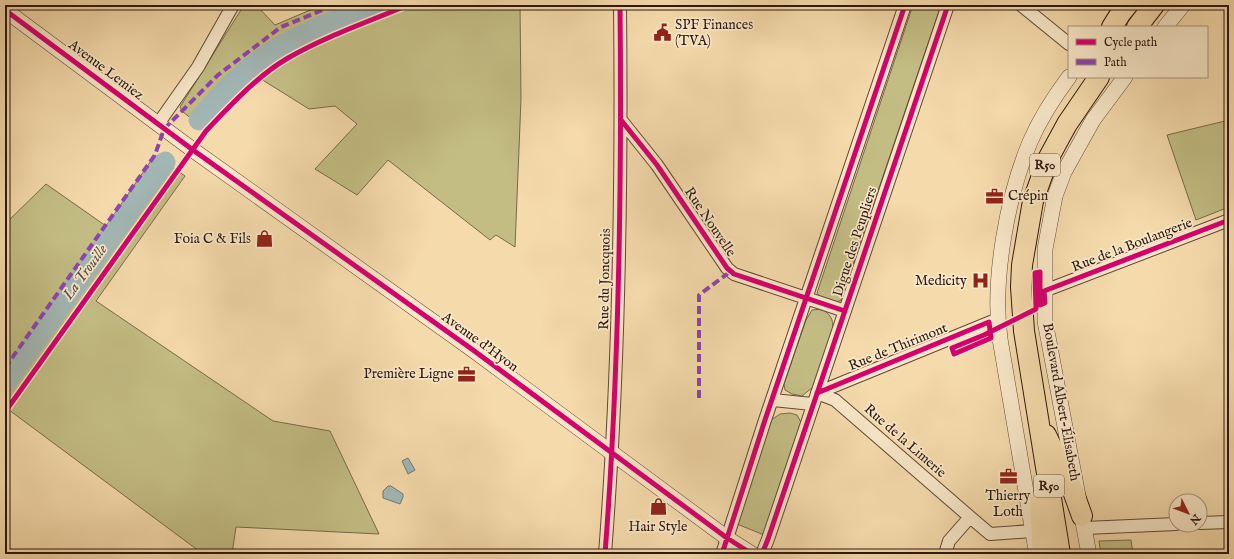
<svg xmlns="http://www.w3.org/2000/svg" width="1234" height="559" viewBox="0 0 1234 559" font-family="'IM FELL English',serif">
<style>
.green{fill:#c3bd84;stroke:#786a4a}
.water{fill:#a2b7b5;stroke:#747773}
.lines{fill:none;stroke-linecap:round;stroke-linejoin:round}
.river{stroke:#a2b7b5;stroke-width:21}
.minor-casing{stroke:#604837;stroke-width:14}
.tertiary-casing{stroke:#604837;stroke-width:16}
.primary-casing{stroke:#2e1810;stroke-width:20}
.trunk-casing{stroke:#2e1810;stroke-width:22}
.minor{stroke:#f8e7c8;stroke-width:12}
.tertiary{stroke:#f8e7c8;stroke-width:15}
.primary{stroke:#f5daab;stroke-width:19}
.trunk{stroke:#f5daab;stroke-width:20}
.quiet{stroke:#8e44ad;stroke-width:4;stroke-dasharray:8 4;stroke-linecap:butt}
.cycleway-casing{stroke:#f8e7c8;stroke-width:8}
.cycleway{stroke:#d6006c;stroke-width:5}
.labels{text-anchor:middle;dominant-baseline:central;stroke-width:3.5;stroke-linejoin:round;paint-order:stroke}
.shield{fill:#f8e7c8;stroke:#6b5647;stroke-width:1}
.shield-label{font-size:13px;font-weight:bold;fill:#2e1810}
.poi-label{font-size:14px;fill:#2e1810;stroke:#f8e7c8;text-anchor:end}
.street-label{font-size:14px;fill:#2e1810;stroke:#f8e7c8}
.water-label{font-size:15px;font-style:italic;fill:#57504a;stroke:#f8e7c8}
</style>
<rect width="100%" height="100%" fill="#f5daab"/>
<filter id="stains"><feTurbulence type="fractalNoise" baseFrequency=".005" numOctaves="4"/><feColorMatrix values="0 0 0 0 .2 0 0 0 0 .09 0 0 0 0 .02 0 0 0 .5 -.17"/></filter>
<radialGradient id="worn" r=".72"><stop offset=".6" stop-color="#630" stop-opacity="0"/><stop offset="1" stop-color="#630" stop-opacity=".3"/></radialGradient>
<path class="green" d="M244 5H256L275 25 322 5H520L521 99 515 247 496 235 490 240 388 160 357 195 315 169 357 124 335 106 309 109 261 79 235 101 206 131 182 111 180 107Z
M913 5H941L841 300 835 303 821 298 817 293Z
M1229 120V207L1196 220 1167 135Z
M155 155 185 176 96 301 273 421 330 431 379 534 236 527 232 554H203L9 410 5 415V224L46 184 106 226Z
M822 309C831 315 833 319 833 329L813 387 802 396 792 394 785 390 784 384 806 320 812 310Z
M790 413 797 415 802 424 764 535 737 524 771 420 780 414Z
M1131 540 1133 554H1101L1099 541Z"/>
<path class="water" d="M408 458 415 470 408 474 402 461Z
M388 486H391L403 494V497L400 504 383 498V491Z"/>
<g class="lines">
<path class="river" d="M199 120C218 97 239 74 264 57 297 34 337 20 374 5
M5 383 165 162"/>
<defs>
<path id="minor" d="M1021 5 1069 44
M621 120 657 165 727 268 734 274 845 311
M158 124 198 67 233 5
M1044 291 1229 220
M817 393 835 400 970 517 949 541 945 554
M817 393 998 319
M773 400 812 404
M970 517 990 534 1032 531
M1200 523 1229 522
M1085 528 1176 524
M605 554C619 373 622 187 620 5
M722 554 764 423 905 5
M762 554 768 539 948 5"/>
<path id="tertiary" d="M5 10 193 150 473 350 727 538 752 554
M1165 27 1183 5
M1036 550 1000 339C992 280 1007 197 1030 142 1040 119 1054 97 1069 77
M1089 554 1045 321V249L1055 196 1064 172 1093 120 1125 77"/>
<path id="primary" d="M1119 16 1128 5"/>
<path id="trunk" d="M1112 27 1119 16
M1137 27 1154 5
M1046 435 1073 491 1082 516
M1040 499 1043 554
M1060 554 1024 331 1021 287 1022 265 1033 201 1048 159 1067 124 1099 77"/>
</defs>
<use href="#minor" class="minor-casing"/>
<use href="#tertiary" class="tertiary-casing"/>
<use href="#primary" class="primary-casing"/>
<use href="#trunk" class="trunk-casing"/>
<use href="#minor" class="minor"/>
<use href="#tertiary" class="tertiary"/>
<use href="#primary" class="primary"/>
<use href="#trunk" class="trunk"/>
<path class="quiet" d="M5 368 155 155 164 129 218 75 281 27 335 5
M699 398V295L731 271"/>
<defs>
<path id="cycleway" d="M5 10 193 150 473 350 727 538 752 554
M621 120 657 165 727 268 734 274 845 311
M817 393 989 322 991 338 954 354 952 348 984 335 1036 309 1035 273 1040 272V305L1045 303 1044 291 1229 220
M5 412 206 131C231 105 257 76 288 58 326 36 368 22 408 5
M605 554C619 373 622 187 620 5
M722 554 764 423 905 5
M762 554 768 539 948 5"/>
</defs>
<use href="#cycleway" class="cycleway-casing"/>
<use href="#cycleway" class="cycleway"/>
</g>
<defs>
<symbol id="civic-bare" viewBox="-9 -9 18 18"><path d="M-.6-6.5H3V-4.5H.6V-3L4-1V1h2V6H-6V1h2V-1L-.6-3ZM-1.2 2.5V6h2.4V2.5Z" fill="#8f2418" stroke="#f8e7c8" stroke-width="2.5" paint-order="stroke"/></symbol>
<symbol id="office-bare" viewBox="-9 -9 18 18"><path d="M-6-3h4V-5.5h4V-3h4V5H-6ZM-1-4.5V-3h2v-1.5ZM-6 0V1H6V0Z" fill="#8f2418" stroke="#f8e7c8" stroke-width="2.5" paint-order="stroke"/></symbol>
<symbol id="shop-bare" viewBox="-9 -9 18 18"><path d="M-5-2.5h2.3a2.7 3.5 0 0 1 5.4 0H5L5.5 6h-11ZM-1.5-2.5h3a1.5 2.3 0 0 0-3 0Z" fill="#8f2418" stroke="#f8e7c8" stroke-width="2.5" paint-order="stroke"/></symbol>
<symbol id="hospital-bare" viewBox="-9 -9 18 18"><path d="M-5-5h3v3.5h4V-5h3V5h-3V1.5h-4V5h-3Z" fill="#8f2418" stroke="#f8e7c8" stroke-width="2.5" paint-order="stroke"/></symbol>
</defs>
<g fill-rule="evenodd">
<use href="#civic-bare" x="650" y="20" width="25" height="25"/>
<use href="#office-bare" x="982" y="184" width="25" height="25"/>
<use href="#shop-bare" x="252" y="226" width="25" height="25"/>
<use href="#hospital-bare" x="968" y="268" width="25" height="25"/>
<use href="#office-bare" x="454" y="362" width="25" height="25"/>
<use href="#office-bare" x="996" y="464" width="25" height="25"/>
<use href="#shop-bare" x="646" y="494" width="25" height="25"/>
</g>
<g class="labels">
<g class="shield">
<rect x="1030" y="154" width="30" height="22" rx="3"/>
<rect x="1034" y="475" width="30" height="22" rx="3"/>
</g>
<g class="shield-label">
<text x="1045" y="165">R50</text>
<text x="1049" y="486">R50</text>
</g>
<g class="poi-label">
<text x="675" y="25" text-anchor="start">SPF Finances<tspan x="675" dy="16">(TVA)</tspan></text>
<text x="1008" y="196" text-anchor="start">Crépin</text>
<text x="251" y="239">Foia C &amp; Fils</text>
<text x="967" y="281">Medicity</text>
<text x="454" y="374">Première Ligne</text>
<text x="1008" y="496" text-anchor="middle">Thierry<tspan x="1008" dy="16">Loth</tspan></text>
<text x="658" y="527" text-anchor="middle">Hair Style</text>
</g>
<g class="street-label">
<text transform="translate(106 70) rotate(37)">Avenue Lemiez</text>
<text transform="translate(710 222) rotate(56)">Rue Nouvelle</text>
<text transform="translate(855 242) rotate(-72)">Digue des Peupliers</text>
<text transform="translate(1132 245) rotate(-21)">Rue de la Boulangerie</text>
<text transform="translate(605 279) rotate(-89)">Rue du Joncquois</text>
<text transform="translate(480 342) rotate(36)">Avenue d'Hyon</text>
<text transform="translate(898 347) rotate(-22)">Rue de Thirimont</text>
<text transform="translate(1061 402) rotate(80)">Boulevard Albert-Élisabeth</text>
<text transform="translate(905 441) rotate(41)">Rue de la Limerie</text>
</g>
<g class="water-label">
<text transform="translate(85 272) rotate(-54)">La Trouille</text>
</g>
</g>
<rect width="1234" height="559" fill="none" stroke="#f5daab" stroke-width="20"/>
<rect x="6" y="6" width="1222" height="547" fill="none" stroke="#2e1810" stroke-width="2"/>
<rect x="10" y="10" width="1214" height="539" fill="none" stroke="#2e1810"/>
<rect x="1068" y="26" width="140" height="52" fill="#f8e7c8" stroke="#a7947e"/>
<rect x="1076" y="39" width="20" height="6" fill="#d6006c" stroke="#a7947e"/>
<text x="1104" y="46" font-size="12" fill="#2e1810">Cycle path</text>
<rect x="1076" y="59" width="20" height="6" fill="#8e44ad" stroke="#a7947e"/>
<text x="1104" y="66" font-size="12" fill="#2e1810">Path</text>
<g transform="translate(1188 513) rotate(132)"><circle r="19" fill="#f8e7c8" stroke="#a7947e"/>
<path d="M0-3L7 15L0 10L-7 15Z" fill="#8f2418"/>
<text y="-6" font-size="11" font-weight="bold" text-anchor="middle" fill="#2e1810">N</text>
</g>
<rect width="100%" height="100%" filter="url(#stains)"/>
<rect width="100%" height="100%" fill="url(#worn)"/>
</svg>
